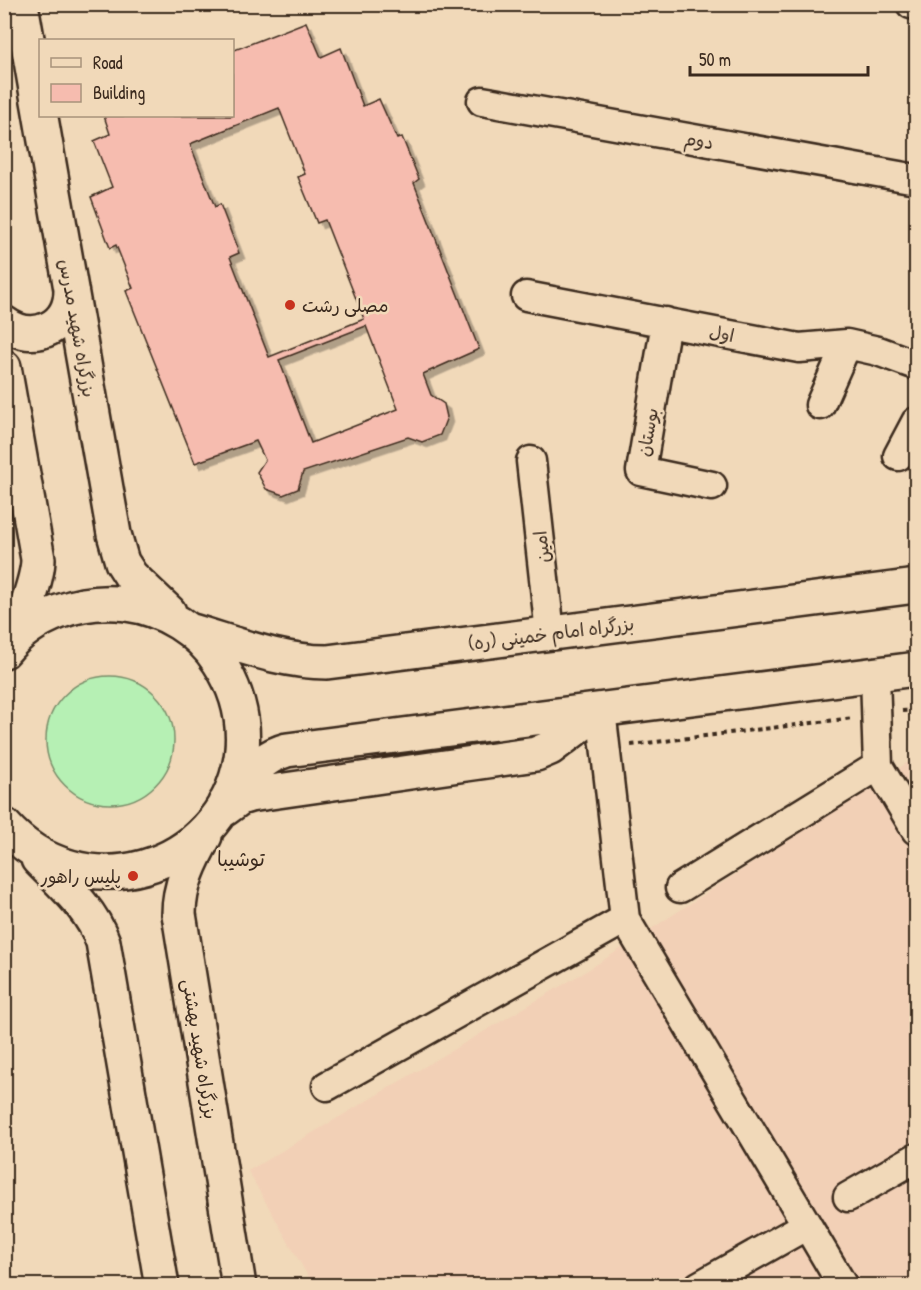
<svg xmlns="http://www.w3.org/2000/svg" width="921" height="1290" viewBox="0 0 921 1290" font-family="'Patrick Hand','Playpen Sans Arabic',sans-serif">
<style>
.built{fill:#f2d0b6}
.green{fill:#b6f0b4;stroke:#788d69;stroke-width:1.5}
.building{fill:#f6bcaf;stroke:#3b2a1e;stroke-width:1.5;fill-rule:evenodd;filter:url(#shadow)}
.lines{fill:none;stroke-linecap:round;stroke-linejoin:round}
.minor-casing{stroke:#3b2a1e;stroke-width:33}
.highway-casing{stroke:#3b2a1e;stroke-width:38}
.path{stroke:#3b2a1e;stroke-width:4;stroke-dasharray:4.5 4.5;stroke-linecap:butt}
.minor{stroke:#f1d9b9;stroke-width:28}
.highway{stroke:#f1d9b9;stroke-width:33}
.poi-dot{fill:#c8321e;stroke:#f1d9b9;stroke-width:2}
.labels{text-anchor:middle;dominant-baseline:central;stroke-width:5;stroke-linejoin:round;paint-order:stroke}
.street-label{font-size:18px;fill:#3b2a1e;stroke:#f1d9b9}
.poi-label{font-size:18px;fill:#3b2a1e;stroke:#f1d9b9;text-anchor:start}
.neighbourhood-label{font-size:20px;fill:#3b2a1e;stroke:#f1d9b9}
</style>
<defs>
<filter id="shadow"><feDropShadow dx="5.5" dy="5.5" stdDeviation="0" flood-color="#0004"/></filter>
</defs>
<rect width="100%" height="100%" fill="#f1d9b9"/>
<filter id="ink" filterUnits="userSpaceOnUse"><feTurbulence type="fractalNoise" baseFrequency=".0167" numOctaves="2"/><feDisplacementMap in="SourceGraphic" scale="12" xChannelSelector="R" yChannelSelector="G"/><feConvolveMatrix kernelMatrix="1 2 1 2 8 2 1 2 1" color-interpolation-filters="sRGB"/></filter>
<g filter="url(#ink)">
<path class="built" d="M916 757V1285H313L248 1171 588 970Z"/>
<path class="green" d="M46 740a64 64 0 1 1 128 0a64 64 0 1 1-128 0Z"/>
<path class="building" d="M306 22 321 57 341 48 363 106 379 99 397 139 402 137 419 179 414 183 479 349 423 374 431 395 444 404 447 417 440 435 422 442 408 437 303 472 298 489 283 495 266 489 257 472 265 460 256 441 195 463 126 291 133 288 116 245 110 248 91 197 112 187 94 141 110 134 104 116H232V51ZM279 108 305 174 298 177 317 223 325 220 364 319 269 357 230 257 239 253 220 204 215 207 190 144ZM366 326 398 409 311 443 279 360Z"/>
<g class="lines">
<defs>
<path id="minor" d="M911 4 916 5
M482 101 916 179
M526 296 799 348 847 344 878 351 916 365
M666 322 641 471 712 486
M820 405 847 344
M898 456 916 422
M531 461 550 633
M878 766 916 830
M680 888 878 766 875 675
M625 919 807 1225 699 1286
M327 1086 625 919 601 710
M848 1197 916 1158
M807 1225 843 1286"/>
<path id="highway" d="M21 4 114 534 122 562 131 576 169 612
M4 323C34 345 71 327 71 290
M4 367 38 559C38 578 21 625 11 642
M189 630C234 643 280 662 327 662L916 586
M4 651C33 615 81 598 126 604 164 609 199 631 219 662 238 691 246 724 241 758 222 872 81 912 4 825
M225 803C243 782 259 757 287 750L916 669
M225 809 240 798 250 795 536 754 550 748 599 711
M205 836C191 861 179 885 179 914L239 1286
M38 859C62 884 91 908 103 942L162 1286"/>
</defs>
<use href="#minor" class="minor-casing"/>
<use href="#highway" class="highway-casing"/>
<path class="path" d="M902 711 916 710
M631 745 853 718"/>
<use href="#minor" class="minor"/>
<use href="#highway" class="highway"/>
</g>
</g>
<g class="poi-dot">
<circle cx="290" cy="305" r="6"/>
<circle cx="133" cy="876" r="6"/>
</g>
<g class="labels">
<g class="street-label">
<text transform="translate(699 140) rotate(10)">دوم</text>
<text transform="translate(78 328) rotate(80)">بزرگراه شهید مدرس</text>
<text transform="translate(722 333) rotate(11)">اول</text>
<text transform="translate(647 432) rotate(-80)">بوستان</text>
<text transform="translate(541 547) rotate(-96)">امین</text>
<text transform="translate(551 633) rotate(-7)">بزرگراه امام خمینی (ره)</text>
<text transform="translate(200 1049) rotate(81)">بزرگراه شهید بهشتی</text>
</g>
<g class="poi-label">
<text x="302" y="305">مصلی رشت</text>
<text x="121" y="876" text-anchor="end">پلیس راهور</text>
</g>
<g class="neighbourhood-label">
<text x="241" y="858">توشیبا</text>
</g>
</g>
<rect width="921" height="1290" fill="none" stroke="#f1d9b9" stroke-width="24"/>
<rect x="12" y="12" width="897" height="1266" fill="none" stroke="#3b2a1e" stroke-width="2" filter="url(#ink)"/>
<rect x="39" y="39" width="195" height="78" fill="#f1d9b9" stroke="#a8937b" stroke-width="1.5"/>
<rect x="51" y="58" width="30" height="9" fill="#f1d9b9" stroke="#a8937b" stroke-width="1.5"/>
<text x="93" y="69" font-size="18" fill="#3b2a1e">Road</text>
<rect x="51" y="84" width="30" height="18" fill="#f6bcaf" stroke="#a8937b" stroke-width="1.5"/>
<text x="93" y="99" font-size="18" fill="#3b2a1e">Building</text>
<path d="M690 66v9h178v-9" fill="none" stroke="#3b2a1e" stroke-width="3"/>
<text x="699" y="66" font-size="18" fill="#3b2a1e" stroke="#f1d9b9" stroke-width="4.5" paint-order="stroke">50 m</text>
</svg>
